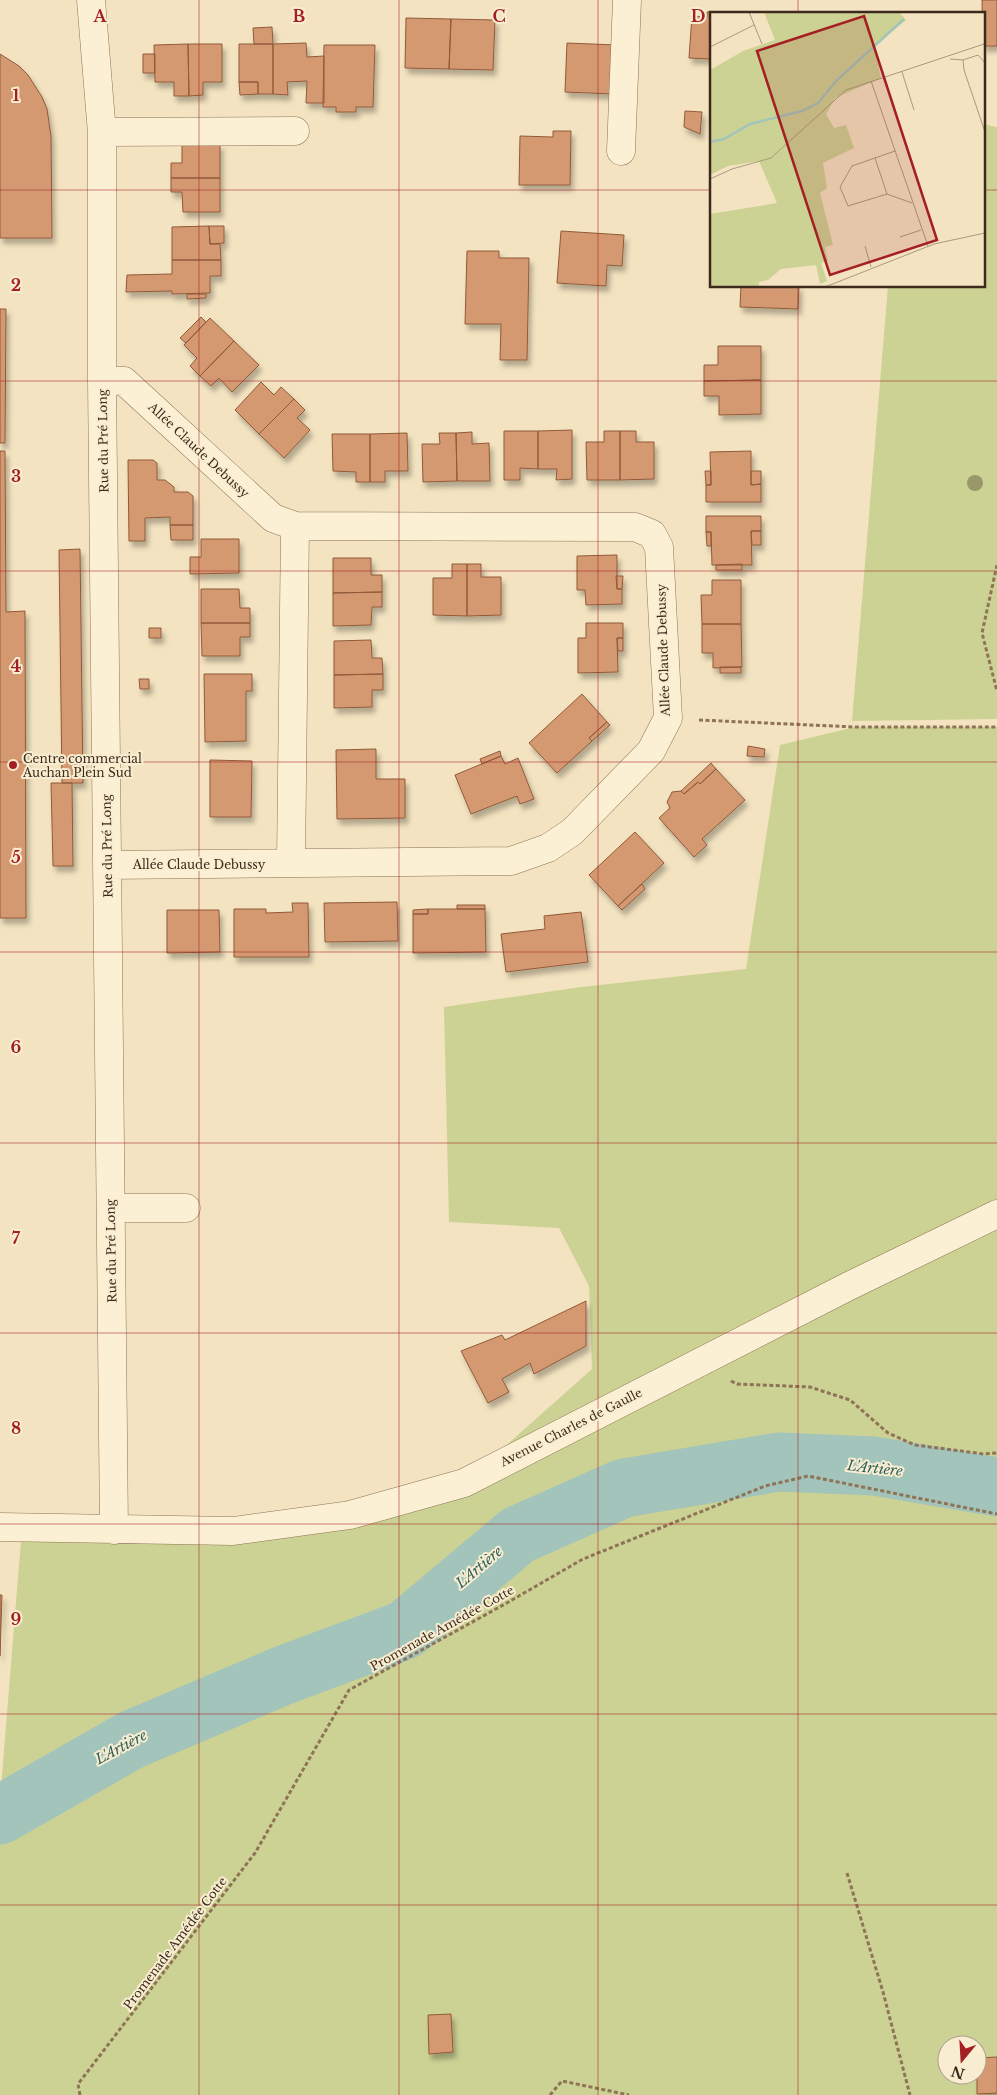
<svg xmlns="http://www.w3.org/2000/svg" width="997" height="2095" viewBox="0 0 997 2095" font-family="'Libre Baskerville',serif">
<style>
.green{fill:#ccd293;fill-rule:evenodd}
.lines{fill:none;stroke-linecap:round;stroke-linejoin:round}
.river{stroke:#a3c4ba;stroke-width:59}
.building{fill:#d59972;stroke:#905a39;filter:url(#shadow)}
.minor-casing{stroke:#8e7356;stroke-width:29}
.path{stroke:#8e7356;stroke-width:3;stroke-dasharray:4 2.5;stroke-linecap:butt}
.minor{stroke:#fcf0d4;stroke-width:28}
.tree{fill:#989868}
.grid{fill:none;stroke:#a41f22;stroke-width:1;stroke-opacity:0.55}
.poi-dot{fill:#a41f22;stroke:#f9edd1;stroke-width:2}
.labels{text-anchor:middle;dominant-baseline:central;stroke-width:4;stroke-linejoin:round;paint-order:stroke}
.street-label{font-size:12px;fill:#3c2b1c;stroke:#f9edd1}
.poi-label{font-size:12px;fill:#3c2b1c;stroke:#f9edd1;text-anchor:start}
.water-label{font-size:14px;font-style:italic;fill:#295e59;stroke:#f9edd1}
.inset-river{fill:none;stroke:#a3c4ba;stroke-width:2.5}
.inset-road{fill:none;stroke:#aa997e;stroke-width:1}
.view{fill:#a41f22;fill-opacity:0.15;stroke:#a41f22;stroke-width:2.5}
.inset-edge{fill:none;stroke:#3c2b1c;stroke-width:2.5}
.grid-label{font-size:16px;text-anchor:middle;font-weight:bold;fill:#a41f22;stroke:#f9edd1;stroke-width:4;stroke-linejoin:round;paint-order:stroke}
</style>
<defs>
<filter id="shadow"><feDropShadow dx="3" dy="5.5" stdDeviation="2.5" flood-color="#0004"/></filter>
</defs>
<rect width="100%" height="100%" fill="#f3e3c0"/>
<path class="green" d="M983 124 997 127V719L852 721 888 286H983Z
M855 727H997V2095H0V1800L22 1528 233 1531 464 1483 592 1369 589 1286 559 1228 449 1222 444 1007 581 987 746 969 780 745ZM947 2045H977V2075H947Z"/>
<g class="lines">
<path class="river" d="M0 1815 131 1740 284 1675 405 1630 518 1535 624 1488 779 1462 874 1466 997 1487"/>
</g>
<path class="building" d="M982 0H997V46H983Z
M707 12 718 13 711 14V59L689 58 692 16 707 17Z
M406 18 451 19 449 69 405 68Z
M451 19 495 20 493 70 449 69Z
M272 27 273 44H254L253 28Z
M306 43 307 57 324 56V103H306L307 81 287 82 288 95 273 94V44Z
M567 43 616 45 614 94 565 92Z
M188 44H222V82H203V95L189 96Z
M188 44 189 96H174V82H155L154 45Z
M239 44H273V94H258V82H239Z
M324 45H375L373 107H356V112H336V107H323Z
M0 54 19 66 28 75 42 97 47 109 51 136 52 238H0Z
M143 54H155V73H143Z
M239 82H258V94L240 95Z
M685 111 702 112 700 134 684 127Z
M553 131H571L570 185H519L520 136 553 137Z
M182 144H220V178H171V163H182Z
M171 178H220V212H183L182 192H171Z
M209 226 210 244H220L221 260H172V227Z
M209 226H224V243L210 244Z
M561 231 624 235 622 266 607 265 606 286 557 283Z
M467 251H499V258H529L527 360H500L501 324H465Z
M172 260H221V276H210V293L172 294V291L126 292 127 275 172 274Z
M741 286H799L798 309 740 307Z
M187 294H206V298L187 299Z
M0 309H6L5 443H0Z
M201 317 206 322 186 343 180 338Z
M210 318 234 341 200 376 190 366 197 358 184 345Z
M234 341 259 365 232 392 219 378 211 386 200 376Z
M718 346H761V380L704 381V365H718Z
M761 380V414L719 415V396H704V381Z
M261 382 274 395 281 387 294 399 259 434 235 410Z
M294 399 305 410 297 418 310 430 284 458 259 434Z
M572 430V479L556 480 557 469H538V431Z
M504 431H538V469L520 468V480H504Z
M604 431H620V480H587L586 442H604Z
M620 431H636V442H654V479L620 480Z
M472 432V444L489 443 490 481H457L456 433Z
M407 433 408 471H385V482H370V434Z
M439 433H456L457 481 423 482 422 444H440Z
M332 434H370V482H356V472L333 471Z
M0 451H5L6 612 25 611 26 918H0Z
M751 451V485L761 484V502H706V485H711L710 452Z
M128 460H153L157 463V480H165L174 487V492H188L193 496V525H170V517L145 518V541H129Z
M705 471H711V485H706Z
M751 471H761V484L751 485Z
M706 516H761V531H751L752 565H712L711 532H706Z
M170 525H193V540H171Z
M751 531H761V545H752Z
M706 532H711V546H707Z
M201 539H239V573L190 574V557H201Z
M80 549 83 783H62L59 550Z
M617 555V589H622V604L586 605 585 590H577V556Z
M333 558H371V575H382V592L333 593Z
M452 564H467V616L433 615V578H452Z
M467 564H481V577H501V615L467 616Z
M742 564V570H716V565Z
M616 576H623L622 589H617Z
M712 580H741V624H702L701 595H712Z
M201 589H239L240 608H250V623H201Z
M382 592V607H372L371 625 333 626V593Z
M201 623H250V637H240V656H202Z
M586 623H623V638H617L618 672 578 673V638H586Z
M702 624H741L742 667 713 668V653H702Z
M149 628H161V638H149Z
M617 638H623V651H618Z
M371 640 372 658H382L383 674 334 675V641Z
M720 667H741V673H720Z
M204 674H252V691H246V741L205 742Z
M383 674V690H372V707L334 708V675Z
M139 679H149V689H140Z
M582 694 607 722 589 738 592 741 557 773 529 743Z
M607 722 610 725 592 741 589 738Z
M748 746 765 749 764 757 747 756Z
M376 749V779H405V818L337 819 336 750Z
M500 751 501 756 482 764 480 759Z
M501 756 505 764 518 758 534 799 520 804 517 796 471 814 455 775Z
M210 760 252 761 251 817H210Z
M711 763 716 769 700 784 698 782 684 794 681 791Z
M716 769 745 800 702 839 707 845 694 857 659 818 670 808 667 802 672 792 681 791 684 794 698 782 700 784Z
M51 783H72L73 866H53Z
M635 832 664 863 618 906 589 875Z
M642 884 645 889 622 910 618 906Z
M397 902 398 941 325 942 324 903Z
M292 903H308L309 957H234V909H266V913L293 912Z
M457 905H485V909H457Z
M428 909H485L486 952 413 953V914H428Z
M428 909V914H413V910Z
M167 910H219L220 952 167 953Z
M581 912 588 962 506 972 501 934 545 929 544 916Z
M586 1301V1346L534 1374 530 1363 502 1379 509 1392 488 1403 461 1351 502 1335 505 1340Z
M0 1595H2L0 1656Z
M451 2014 453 2052 429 2054 428 2015Z
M997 2057V2093L977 2094V2058Z"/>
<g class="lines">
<defs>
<path id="minor" d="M91 0 102 133V380L114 1530
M102 132 295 131
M621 151 627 0
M102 380 124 381 273 518 295 526 635 527 652 534 659 547 668 718 651 751 572 832 548 848 511 861 107 865
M291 863 295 526
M111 1208H186
M0 1527 233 1531 350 1515 464 1483 849 1286 997 1214"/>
</defs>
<use href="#minor" class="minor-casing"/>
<path class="path" d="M997 565 982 633 997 691
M699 720 855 727H997
M731 1381 737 1384 810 1387 850 1400 888 1433 915 1445 984 1454 997 1453
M847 1873 883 1992 910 2095
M80 2095 78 2084 255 1853 349 1690 505 1604 583 1559 765 1486 808 1476 997 1514
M550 2095 562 2081 629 2095"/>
<use href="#minor" class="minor"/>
</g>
<circle class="tree" cx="975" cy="483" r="8"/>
<path class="grid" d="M199 0V2095M399 0V2095M598 0V2095M798 0V14M0 190H711M983 190H997M798 286V2095M0 381H997M0 571H997M0 762H997M0 952H997M0 1143H997M0 1333H997M0 1524H997M0 1714H997M0 1905H997"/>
<circle class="poi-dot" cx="13" cy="765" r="5"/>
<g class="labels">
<g class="street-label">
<text transform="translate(103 441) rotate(-91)">Rue du Pré Long</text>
<text transform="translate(199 450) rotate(43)">Allée Claude Debussy</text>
<text transform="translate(663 650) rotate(-92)">Allée Claude Debussy</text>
<text transform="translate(107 846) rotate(-91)">Rue du Pré Long</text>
<text x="199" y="864">Allée Claude Debussy</text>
<text transform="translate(111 1251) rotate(-91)">Rue du Pré Long</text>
<text transform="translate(571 1427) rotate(-27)">Avenue Charles de Gaulle</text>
<text transform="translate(442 1628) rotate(-29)">Promenade Amédée Cotte</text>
<text transform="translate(175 1943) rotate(-53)">Promenade Amédée Cotte</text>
</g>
<g class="poi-label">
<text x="23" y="758">Centre commercial<tspan x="23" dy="14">Auchan Plein Sud</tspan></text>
</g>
<g class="water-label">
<text transform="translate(875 1468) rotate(6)">L'Artière</text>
<text transform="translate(479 1567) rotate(-40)">L'Artière</text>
<text transform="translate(121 1747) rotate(-28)">L'Artière</text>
</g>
</g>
<g transform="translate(710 12)">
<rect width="275" height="275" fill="#f3e3c0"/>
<path d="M54 0H189L196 8 164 34 171 66 125 86 116 102 124 116 136 113 144 136 113 151 117 176 110 181 123 233 115 235 118 249 111 251 117 269 110 272 106 253 71 257 58 268 49 270V274L0 275V202L67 191 49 149 18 154 0 163V58L33 39 65 28Z" fill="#ccd293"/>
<path class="inset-river" d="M0 130 14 127 40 112 92 99 108 91 127 68 194 7"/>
<path class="inset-road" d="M39 0 52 32M0 35 44 13M240 47 253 48 268 43 275 51M253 48 254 58 275 120M192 60 204 98M161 69 218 234M185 139 142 154 130 175 138 194 177 182 202 191M165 146 177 182M0 167 22 157 61 146 136 78 274 32M190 225 211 218M155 234 161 255M115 275 224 232 275 221"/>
<path class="view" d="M154 4 227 228 120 263 47 39Z"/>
<rect width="275" height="275" class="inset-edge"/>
</g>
<g class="grid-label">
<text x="100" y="22">A</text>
<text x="299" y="22">B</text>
<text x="499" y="22">C</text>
<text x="698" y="22">D</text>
<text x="16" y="101">1</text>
<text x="16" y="291">2</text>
<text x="16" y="482">3</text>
<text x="16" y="672">4</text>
<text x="16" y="863">5</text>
<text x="16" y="1053">6</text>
<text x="16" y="1244">7</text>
<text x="16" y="1434">8</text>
<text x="16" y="1625">9</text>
</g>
<g transform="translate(962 2060) rotate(198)"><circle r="24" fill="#f9edd1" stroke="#ad9f89"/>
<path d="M0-4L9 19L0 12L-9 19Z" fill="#a41f22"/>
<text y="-8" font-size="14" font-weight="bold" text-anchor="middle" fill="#3c2b1c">N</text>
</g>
</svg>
